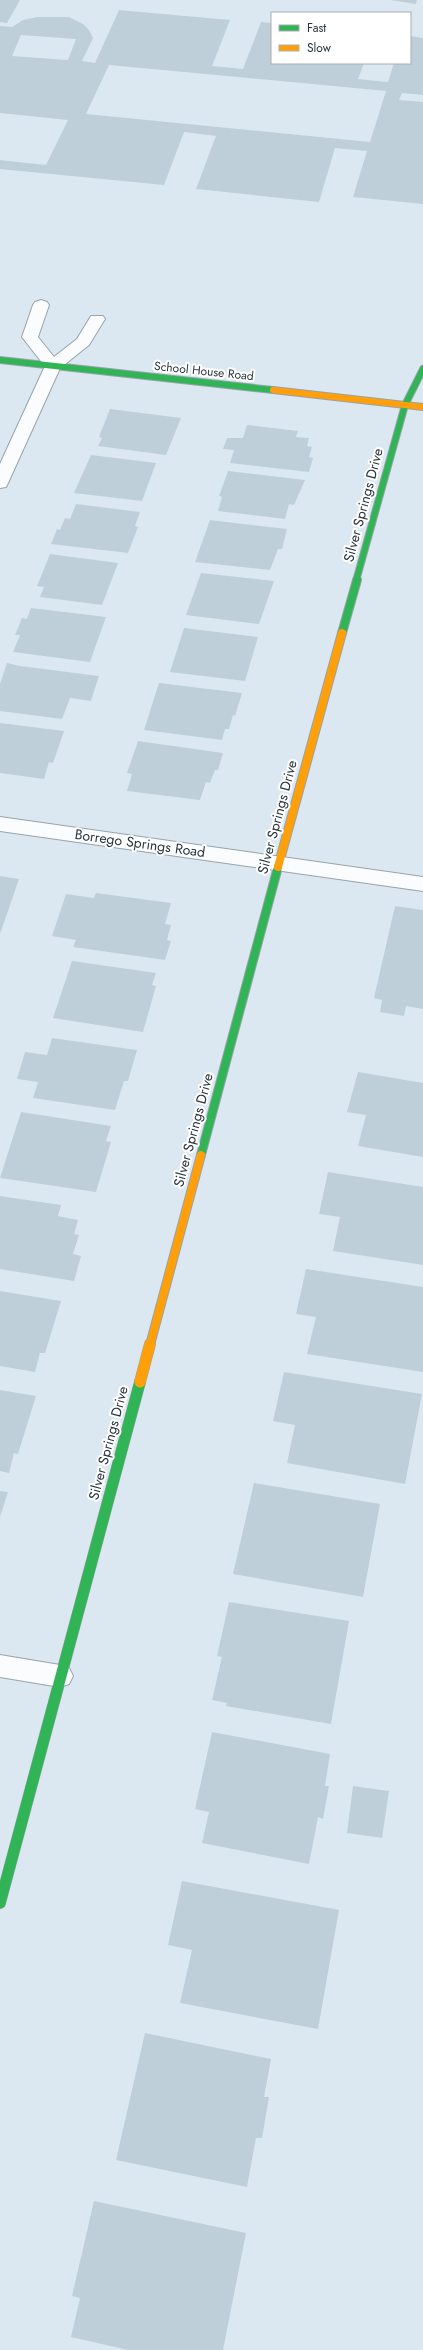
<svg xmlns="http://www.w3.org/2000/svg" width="423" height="2350" viewBox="0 0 423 2350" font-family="Jost,sans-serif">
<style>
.building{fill:#bfcfd9;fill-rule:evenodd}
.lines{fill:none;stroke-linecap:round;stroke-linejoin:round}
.lane-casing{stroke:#98a3ab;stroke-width:2}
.street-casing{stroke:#98a3ab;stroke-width:2}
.fast-far2-casing{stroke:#98a3ab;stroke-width:8}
.fast-far1-casing{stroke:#98a3ab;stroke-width:10}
.fast-casing{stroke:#98a3ab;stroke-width:12}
.slow-far2-casing{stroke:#98a3ab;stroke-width:8}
.slow-far1-casing{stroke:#98a3ab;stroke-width:10}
.slow-casing{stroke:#98a3ab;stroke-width:12}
.lane{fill:#fafcfd;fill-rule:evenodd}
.street{fill:#fafcfd;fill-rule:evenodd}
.fast-far2{stroke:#30b455;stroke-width:6}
.fast-far1{stroke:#30b455;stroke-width:8}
.fast{stroke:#30b455;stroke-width:11}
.slow-far2{stroke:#ff9f0a;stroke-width:6}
.slow-far1{stroke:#ff9f0a;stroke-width:8}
.slow{stroke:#ff9f0a;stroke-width:11}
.labels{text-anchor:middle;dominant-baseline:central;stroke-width:4;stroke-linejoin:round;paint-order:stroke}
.far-street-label{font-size:12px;fill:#28343d;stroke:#fff}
.street-label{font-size:14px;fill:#28343d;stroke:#fff}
</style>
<rect width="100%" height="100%" fill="#dbe8f1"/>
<path class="building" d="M0 0H20L7 23 0 22Z
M390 0H417L416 4Z
M119 10 230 20 212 66 243 69 261 22 272 23V63H364L358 79 388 82 394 63H410V36L423 38V95L402 93 399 100 423 102V204L353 197 367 151 335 148 319 202 196 189 216 136 184 132 164 185 0 169V160L46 165 68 120 0 113V26L12 27 23 20 37 17H69L83 24 89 30 93 38 82 61 95 63ZM21 35 76 39 68 60 12 56ZM109 65 386 91 370 142 86 114Z
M110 409 181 418 166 455 98 446 102 438 99 437Z
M247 425 298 431 296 437 309 438 307 446 312 447 309 457 313 458 309 472 230 463 234 450 223 449 227 438H243Z
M91 455 156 463 142 501 74 493Z
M228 471 305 480 294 505 289 504 285 519 218 511 222 497 219 496Z
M76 504 140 512 135 526 138 527 128 553 51 544 57 529 60 530 65 518 70 519Z
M210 520 287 529 282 549H278L270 570 195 562Z
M50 554 118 563 102 605 40 597 44 587 37 586Z
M201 573 274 581 259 624 186 615Z
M31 608 106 617 90 662 13 652 20 635H15L22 618 27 619Z
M184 628 258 637 245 681 170 672Z
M7 663 20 666 99 676 91 701 70 698 62 719 0 711V684Z
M159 683 242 693 235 716 233 715 229 729H225L222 740 144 730Z
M0 723 64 731 53 763 49 762 44 779 0 773Z
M138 741 223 753 218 770H215L210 783 206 782 200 800 127 791 132 774 127 773Z
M0 876 19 879 0 934Z
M96 893 171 903 165 924 171 925 167 940 171 941 165 960 73 947 76 940 52 936 66 894 94 898Z
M395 906 423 910V1009L406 1006 404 1016 380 1012 382 1000 374 998Z
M72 961 156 973 152 985 156 986 143 1032 53 1018Z
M52 1038 137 1050 128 1081H124L115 1110 33 1098 38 1082 17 1079 25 1052 47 1055Z
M358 1072 423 1083V1157L358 1146 366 1115 347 1112Z
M21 1112 111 1126 106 1141 111 1142 96 1192 0 1178Z
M328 1172 423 1187V1265L333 1251 340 1217 319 1214Z
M0 1196 61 1205 58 1216 78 1220 74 1234 79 1235 73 1254 81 1256 74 1281 0 1269Z
M306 1269 423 1287V1372L307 1354 316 1317 296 1314Z
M0 1291 61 1301 45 1353H40L35 1372 0 1366Z
M284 1372 422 1394 405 1484 287 1463 295 1425 273 1421Z
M0 1390 36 1396 18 1454 14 1453 9 1473 0 1471Z
M254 1483 380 1504 363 1597 233 1574Z
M0 1491 8 1492 0 1517Z
M229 1602 349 1621 331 1724 226 1706 227 1703 212 1700 222 1657 217 1656Z
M212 1732 330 1754 325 1786H329L323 1819 318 1817 309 1864 202 1843 209 1812 195 1809Z
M353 1786 389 1791 382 1838 347 1833Z
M182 1881 339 1910 318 2029 180 2003 192 1950 168 1945Z
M145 2033 271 2059 264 2097H269L262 2138H256L247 2187 116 2160Z
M94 2201 246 2233 223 2350H128L71 2337 80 2298 72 2296Z"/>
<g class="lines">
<defs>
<path id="lane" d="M41 300 47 302 49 305 38 337 54 357 77 339 91 316H103L105 319 89 345 59 369H47L22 337 33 305 35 302Z"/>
<path id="street" d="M53 361 59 363 61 366 8 483 6 487 0 488V464L45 366 47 363Z
M0 817 423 877V891L0 831Z
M0 1655 60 1665 69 1668 73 1676 69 1684 60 1687 0 1677Z"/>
<path id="fast-far2" d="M0 360 273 390
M356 581 405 405 423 369"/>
<path id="fast-far1" d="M342 633 357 580
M201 1155 278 867"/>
<path id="fast" d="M0 1903 140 1382"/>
<path id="slow-far2" d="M273 390 423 407"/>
<path id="slow-far1" d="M278 867 342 633
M150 1345 201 1155"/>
<path id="slow" d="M140 1382 150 1344"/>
</defs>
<use href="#lane" class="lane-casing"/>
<use href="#street" class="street-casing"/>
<use href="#fast-far2" class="fast-far2-casing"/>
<use href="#fast-far1" class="fast-far1-casing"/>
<use href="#fast" class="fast-casing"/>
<use href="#slow-far2" class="slow-far2-casing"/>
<use href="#slow-far1" class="slow-far1-casing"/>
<use href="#slow" class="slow-casing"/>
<use href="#lane" class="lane"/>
<use href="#street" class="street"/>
<use href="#fast-far2" class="fast-far2"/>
<use href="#fast-far1" class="fast-far1"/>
<use href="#fast" class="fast"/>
<use href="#slow-far2" class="slow-far2"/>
<use href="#slow-far1" class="slow-far1"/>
<use href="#slow" class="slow"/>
</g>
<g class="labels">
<g class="far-street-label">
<text transform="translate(204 371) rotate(6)">School House Road</text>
</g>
<g class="street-label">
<text transform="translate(363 505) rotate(-75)">Silver Springs Drive</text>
<text transform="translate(277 817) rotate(-75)">Silver Springs Drive</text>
<text transform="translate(140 843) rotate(8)">Borrego Springs Road</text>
<text transform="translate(193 1130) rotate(-75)">Silver Springs Drive</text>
<text transform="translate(108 1443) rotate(-75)">Silver Springs Drive</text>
</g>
</g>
<rect x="271" y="12" width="140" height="52" fill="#ffffff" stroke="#a9aeb1"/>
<rect x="279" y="25" width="20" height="6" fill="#30b455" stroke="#a9aeb1"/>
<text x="307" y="32" font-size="12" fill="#28343d">Fast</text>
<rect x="279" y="45" width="20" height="6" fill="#ff9f0a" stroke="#a9aeb1"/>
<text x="307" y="52" font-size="12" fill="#28343d">Slow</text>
</svg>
